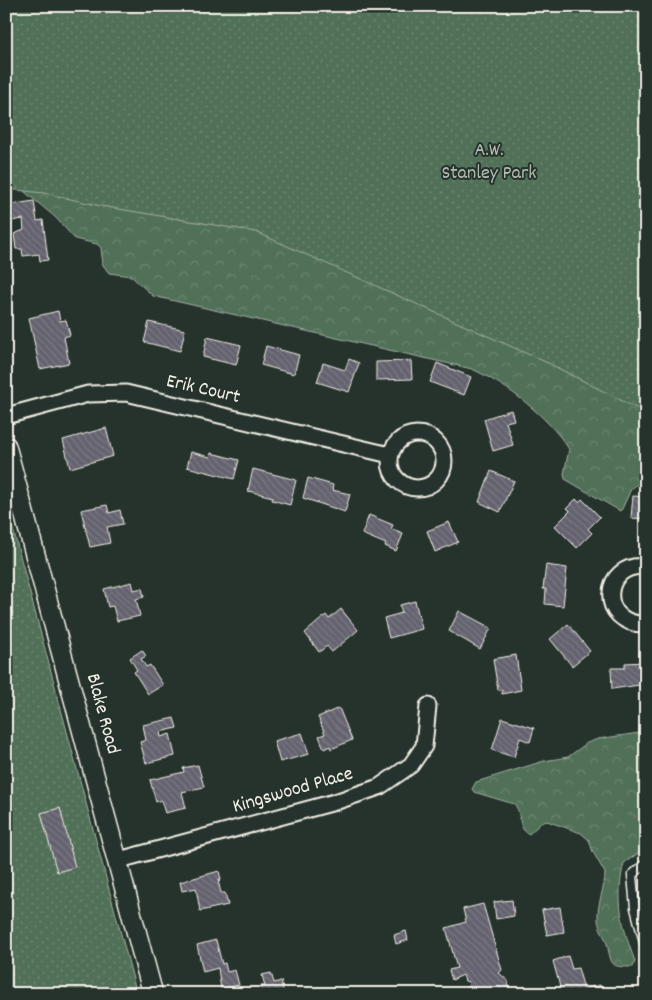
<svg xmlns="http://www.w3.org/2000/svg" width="652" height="1000" viewBox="0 0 652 1000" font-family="Dekko,sans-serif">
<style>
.forest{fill:url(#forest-crowns);stroke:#a2b0a0}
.park{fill:url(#park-dots);stroke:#a2b0a0}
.building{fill:url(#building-back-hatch);stroke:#f4f1e8}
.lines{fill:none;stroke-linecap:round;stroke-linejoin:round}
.service-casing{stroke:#f4f1e8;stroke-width:11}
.minor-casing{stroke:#f4f1e8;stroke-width:19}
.tertiary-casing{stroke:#f4f1e8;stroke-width:22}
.service{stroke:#26332d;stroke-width:8}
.minor{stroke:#26332d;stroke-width:15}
.tertiary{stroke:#26332d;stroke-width:19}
.labels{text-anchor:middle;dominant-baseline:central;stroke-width:4;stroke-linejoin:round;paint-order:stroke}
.park-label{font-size:20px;fill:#b3bdaf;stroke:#26332d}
.street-label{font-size:20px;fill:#f4f1e8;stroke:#26332d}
</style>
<defs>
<pattern id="forest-crowns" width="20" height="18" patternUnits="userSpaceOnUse" patternTransform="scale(1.25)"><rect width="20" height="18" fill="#517059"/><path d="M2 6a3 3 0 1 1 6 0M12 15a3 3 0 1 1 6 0" fill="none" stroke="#6b8571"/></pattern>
<pattern id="park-dots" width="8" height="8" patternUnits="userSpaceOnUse" patternTransform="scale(1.25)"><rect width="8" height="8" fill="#517059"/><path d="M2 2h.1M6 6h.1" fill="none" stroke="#6b8571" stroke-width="1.8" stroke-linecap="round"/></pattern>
<pattern id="building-back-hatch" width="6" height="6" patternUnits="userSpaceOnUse" patternTransform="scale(1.25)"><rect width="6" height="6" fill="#63626e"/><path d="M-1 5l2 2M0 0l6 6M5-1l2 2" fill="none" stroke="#7a7983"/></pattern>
</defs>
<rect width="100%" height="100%" fill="#26332d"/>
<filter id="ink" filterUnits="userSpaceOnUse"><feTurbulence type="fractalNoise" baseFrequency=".02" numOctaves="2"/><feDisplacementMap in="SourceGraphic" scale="10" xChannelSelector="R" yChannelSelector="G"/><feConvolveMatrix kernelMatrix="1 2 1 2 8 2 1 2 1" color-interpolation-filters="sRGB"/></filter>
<g filter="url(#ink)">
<path class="forest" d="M6 6H646V478L631 489 622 509 620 511 565 479 564 474 569 449C546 415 509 386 472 369L153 296 131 276 109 273 103 265 101 248 97 244 75 239 55 217 19 187Z
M646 729V848L624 863C615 898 622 928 635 961L633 967C610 967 612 966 607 944 605 936 598 927 598 919 597 903 605 888 605 873L593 852 589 840 581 833 547 821 541 823 529 834C516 828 523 813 514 804L474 792 472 789 476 782 544 761 568 757 587 743 598 739 639 733Z"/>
<path class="park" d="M6 6H646V413L550 364 256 232 101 206 44 193 6 189Z
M6 503 137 994H6Z"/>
<path class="building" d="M34 201 37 221 43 220 48 260 40 261 39 254 23 256 22 249H16L14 234 24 230 23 219 11 221 9 205Z
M58 311 60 321 66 320 70 335 64 337 69 363 40 369 29 318Z
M149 322 185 330 180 351 144 342Z
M207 337 241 345 236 365 203 357Z
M266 346 299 355 294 374 261 365Z
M349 359 359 363 349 392 317 382 323 363 345 370Z
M411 361 412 379 376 380V362Z
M437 363 471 377 464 395 430 382Z
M511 410 514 420 506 422 513 445 493 451 484 419Z
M106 428 113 456 70 468 63 440Z
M191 452 210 457 211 453 239 460 234 479 187 467Z
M253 469 296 480 290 505 272 500 273 497 248 491Z
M491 471 514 481 500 512 479 502Z
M308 478 333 485 332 490 350 494 345 512 303 498Z
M633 496 646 497V519L631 518Z
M576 499 579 502 582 499 600 517 588 529 592 533 577 548 555 526 570 511 567 508Z
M107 505 109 513 120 510 123 524 107 527 110 543 90 547 81 510Z
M369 515 393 525 391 529 403 534 396 551 385 546 386 544 362 534Z
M449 522 458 542 435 552 427 531Z
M546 565 567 568 563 606 545 604 546 589H543Z
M132 582 134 590 142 588 144 597 136 599 140 616 117 621 113 606 108 607 104 589Z
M415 601 422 629 389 638 384 618 402 613 400 605Z
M341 609 358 630 332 652 327 646 319 652 305 633 326 615 329 619Z
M459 611 491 628 480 649 449 631Z
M568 624 590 651 572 666 550 639Z
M142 650 146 656 141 659 146 667 150 665 163 685 148 694 134 672 137 670 130 658Z
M516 655 521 690 502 694V690H498L493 659Z
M646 662V684L612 689 611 668H625V663Z
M339 708 352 740 331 749 330 746 324 749 319 736 325 734 318 717Z
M174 718 177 728 160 732 161 737 170 734 175 756 146 763 140 742 146 740 143 725Z
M502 718 534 728 530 742 520 738 514 757 492 750Z
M302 733 309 754 280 762 274 741Z
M6 748H11L10 766H6Z
M198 765 204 787 182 792 186 808 165 813 161 800 156 802 150 780 184 772 183 768Z
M60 808 75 867 57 872 41 813Z
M219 871 221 880 218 881 221 893H225L228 905 200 911 196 888 182 891 180 882Z
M512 900 514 916 496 919 494 902Z
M483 904 502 970 499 973 508 981 509 994H467L469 982 465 981 463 975 452 980 449 970 457 968 446 928 466 922 463 909Z
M560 907 564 932 547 935 542 910Z
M406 931 408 940 396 944 394 935Z
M216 940 222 964 225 963 227 972 235 970 239 985 221 989 218 968 203 972 197 945Z
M568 956 572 969 578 968 584 989 600 985 603 994H562L553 961Z
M271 973 274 983 281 981 284 994H263L261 986H265L262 975Z"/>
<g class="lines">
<defs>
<path id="service" d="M646 863 632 875 635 908 646 950"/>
<path id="minor" d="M6 416 88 394 126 393 390 455
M390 461a27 27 0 1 1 54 0a27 27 0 1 1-54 0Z
M646 567C601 561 597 626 646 624
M119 860 335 802 379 787 411 765 424 746 428 706"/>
<path id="tertiary" d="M6 446 153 994"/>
</defs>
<use href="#service" class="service-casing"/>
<use href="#minor" class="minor-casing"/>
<use href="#tertiary" class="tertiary-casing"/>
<use href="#service" class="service"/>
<use href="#minor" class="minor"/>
<use href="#tertiary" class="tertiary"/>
</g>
</g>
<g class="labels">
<g class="park-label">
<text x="489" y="151">A.W.<tspan x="489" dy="23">Stanley Park</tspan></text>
</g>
<g class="street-label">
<text transform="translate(203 390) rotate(13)">Erik Court</text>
<text transform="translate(102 714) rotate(75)">Blake Road</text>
<text transform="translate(293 791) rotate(-16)">Kingswood Place</text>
</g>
</g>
<rect width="652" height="1000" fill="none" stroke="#26332d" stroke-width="25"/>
<rect x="12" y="12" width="627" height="975" fill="none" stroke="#f4f1e8" stroke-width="2" filter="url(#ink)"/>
</svg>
